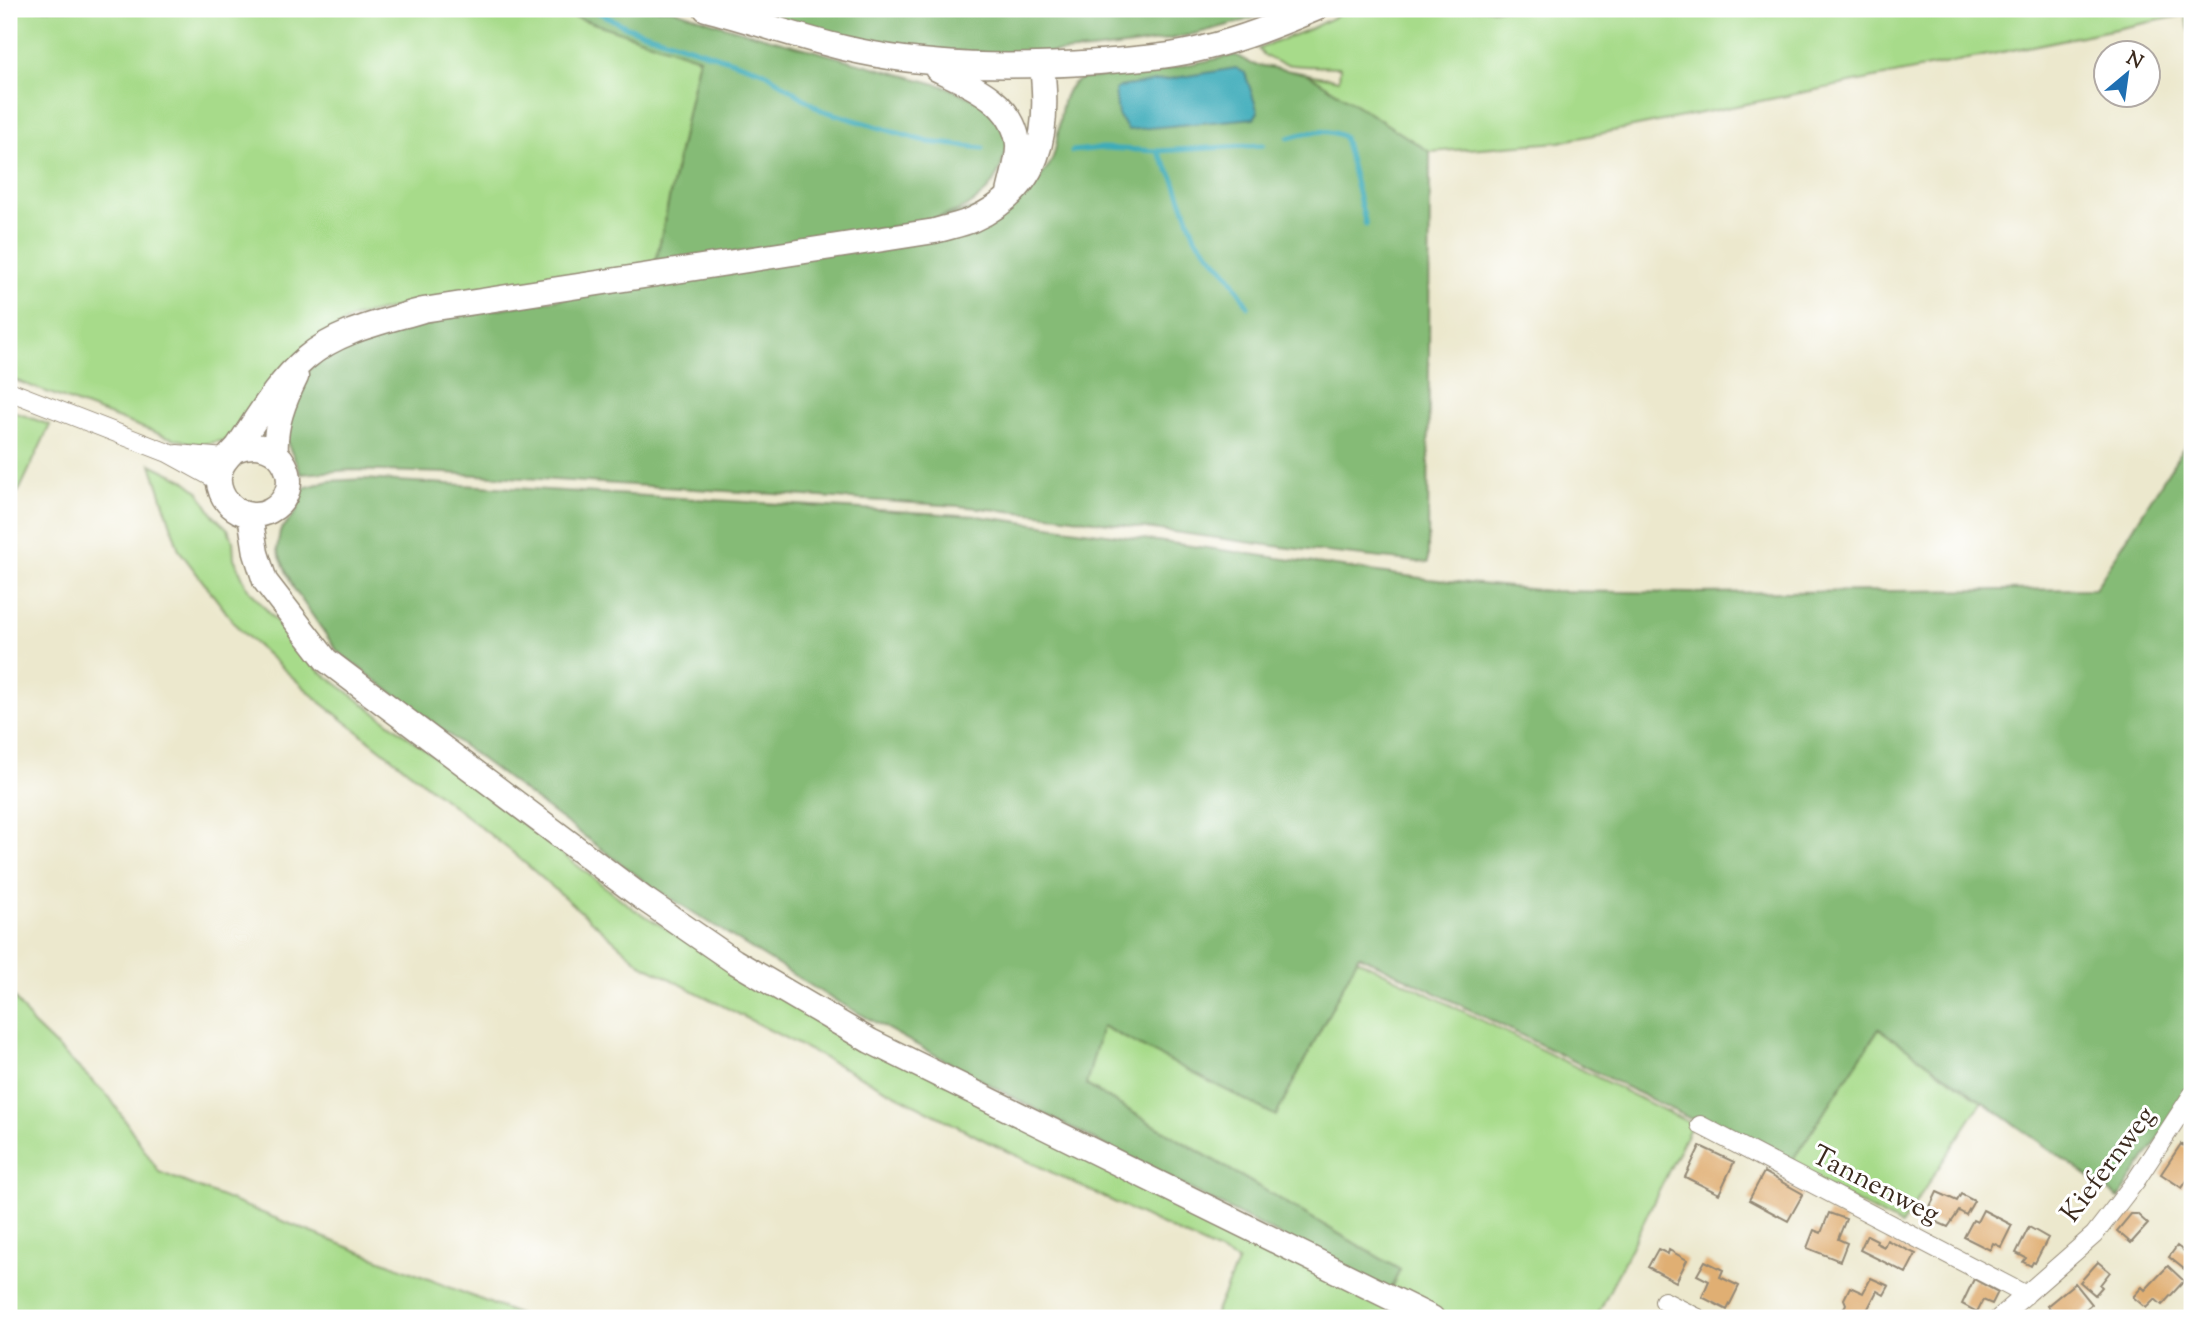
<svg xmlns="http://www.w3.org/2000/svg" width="2201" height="1327" viewBox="0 0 2201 1327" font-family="'Sorts Mill Goudy',serif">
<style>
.green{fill:#a7db8a;stroke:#718254;stroke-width:2}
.forest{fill:#85bb76;stroke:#60724a;stroke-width:2}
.water{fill:#3cacba;stroke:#3c6b6c;stroke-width:2}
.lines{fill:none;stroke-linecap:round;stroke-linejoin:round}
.stream{stroke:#3cacba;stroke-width:5}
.building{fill:#e0af73}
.street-casing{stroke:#948976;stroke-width:20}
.secondary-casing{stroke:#948976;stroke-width:27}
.street{stroke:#fff;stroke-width:18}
.secondary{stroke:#fff;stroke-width:24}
.labels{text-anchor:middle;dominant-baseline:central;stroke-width:6;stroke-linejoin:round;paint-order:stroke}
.street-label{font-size:28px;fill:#3b2a1e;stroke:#fff}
</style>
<rect width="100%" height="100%" fill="#fff"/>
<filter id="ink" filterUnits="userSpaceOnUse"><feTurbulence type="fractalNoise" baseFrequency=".0143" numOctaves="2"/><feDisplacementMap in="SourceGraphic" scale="14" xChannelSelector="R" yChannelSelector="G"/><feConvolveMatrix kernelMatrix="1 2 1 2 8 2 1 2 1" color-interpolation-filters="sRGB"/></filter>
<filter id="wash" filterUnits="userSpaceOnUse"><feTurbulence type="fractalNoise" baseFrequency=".00686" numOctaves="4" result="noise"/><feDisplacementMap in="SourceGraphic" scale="28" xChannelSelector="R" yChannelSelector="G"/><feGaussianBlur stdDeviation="1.57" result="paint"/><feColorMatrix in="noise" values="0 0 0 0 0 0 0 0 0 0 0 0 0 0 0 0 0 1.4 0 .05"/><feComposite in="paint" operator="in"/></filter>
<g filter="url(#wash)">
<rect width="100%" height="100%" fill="#ece8cd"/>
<path class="green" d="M9 9H542L578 18 699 57 655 266 468 290 352 318 299 353 242 424 226 440 199 445 165 436 9 378Z
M1350 9H2192V39L2185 15 1559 142 1430 152 1308 74 1339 80 1340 67C1315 65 1275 71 1258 49L1312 28Z
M9 410 50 425 20 489 9 503Z
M151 464 184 480 198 491 214 516 228 529 233 541 234 558 247 587 317 669 474 786 635 910 809 1013 1411 1318H1213L1238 1261 990 1143 641 964 511 851 319 701 239 629 179 550Z
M1357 959 1692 1124 1596 1318H1446L1389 1292 1400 1270 1085 1084 1102 1026 1276 1115Z
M9 990 33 1024 110 1098 159 1172 527 1318H9Z
M1879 1029 1982 1101 1901 1225 1788 1167Z"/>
<path class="forest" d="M542 9H672L724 26 947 87 985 104 1008 138C1004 165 996 186 974 202 947 221 879 229 845 235 782 245 718 255 655 266L699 58 578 18Z
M744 9H1284C1246 20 1209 32 1170 39 1024 66 886 54 744 9Z
M1235 55 1252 64 1308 74 1430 152 1428 563 1289 548 1058 516 959 506 446 473 351 470 301 474 286 440 294 397 310 368 362 336 426 321 654 283 1022 198C1032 187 1043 176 1050 164 1064 138 1053 89 1081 79L1157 71Z
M2192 434V1088L2119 1198 1879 1029 1788 1167 1359 955 1276 1116 1102 1026 1086 1085 1400 1270 1389 1292 1012 1097 829 997 651 886 338 652 294 589 277 550 280 531 296 512 303 488 329 481 364 479 977 516 1428 579 1549 591 1691 593 2095 589Z"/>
<path class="water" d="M1236 68 1245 73 1258 112 1254 118 1128 130 1118 115 1115 90 1120 87Z"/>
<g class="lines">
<path class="stream" d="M592 9 627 27 763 71 821 110 928 142 983 148
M1288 138C1306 133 1326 127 1344 137L1366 225
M1072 151 1103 148 1157 151 1263 145
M1157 151 1173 177 1195 237 1229 275 1248 306"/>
</g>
<g id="blocks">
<path class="building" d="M2192 1137V1173L2182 1188 2161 1174 2181 1144 2185 1147Z
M1700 1146 1734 1162 1719 1194 1685 1177Z
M1764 1172 1803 1194 1788 1221 1749 1200Z
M1937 1192 1957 1201 1961 1194 1974 1201 1966 1215 1959 1211 1948 1227 1925 1217Z
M1983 1210 2012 1225 2001 1247 1993 1243 1990 1250 1964 1237 1973 1220 1977 1222Z
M1829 1213 1846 1219 1838 1239 1847 1243 1840 1261 1807 1248 1814 1230 1821 1233Z
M2131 1214H2137L2148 1224 2131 1243 2117 1231Z
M2029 1227 2048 1238 2035 1263 2033 1262 2031 1266 2023 1262 2026 1258 2016 1253Z
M1867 1235 1877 1240 1876 1243 1884 1247 1887 1240 1916 1254 1906 1273 1860 1250Z
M2177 1246 2192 1257 2184 1269 2169 1257Z
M1658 1249 1668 1254 1669 1250 1687 1260 1676 1282 1648 1267Z
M1705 1261 1723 1270 1720 1277 1739 1286 1727 1310 1702 1297 1709 1281 1697 1275Z
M2098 1262 2110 1272 2100 1285 2102 1287 2095 1295 2080 1282Z
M2168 1266 2184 1281 2162 1305 2155 1299 2146 1308 2133 1297 2142 1287 2145 1290Z
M1871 1278 1889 1286 1884 1295 1877 1291 1863 1318 1843 1316 1842 1313 1846 1304 1844 1299 1850 1287 1863 1293Z
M1974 1279 1998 1292 1992 1304 1983 1300 1977 1312 1962 1304Z
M2075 1283 2092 1304 2075 1318H2057L2047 1306Z"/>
</g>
</g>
<g filter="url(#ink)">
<use href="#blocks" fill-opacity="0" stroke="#948976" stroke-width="2"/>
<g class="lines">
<defs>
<path id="street" d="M9 391 168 453 219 481
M177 454 226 458
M1700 1125 2026 1295
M1664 1301 1698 1318
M1999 1318 2094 1235 2135 1182 2192 1095"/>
<path id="secondary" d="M706 9C752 21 798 37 844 48 928 68 1014 68 1099 62 1134 59 1170 57 1204 48 1242 39 1279 24 1315 9
M937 69C969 84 1014 102 1018 144 1019 159 1012 178 1009 193
M235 450C283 430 309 490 270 511 259 517 245 516 235 509 223 501 216 486 220 472 222 460 231 455 238 446 259 415 277 383 306 358 339 330 383 322 423 310L935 231C947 227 961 225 972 220 1041 189 1050 134 1042 66
M276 453C274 426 284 401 296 377
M250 515 256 553 265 581 326 660 644 899 734 961 870 1041 1432 1318"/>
</defs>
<use href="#street" class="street-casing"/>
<use href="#secondary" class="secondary-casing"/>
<use href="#street" class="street"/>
<use href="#secondary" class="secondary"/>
</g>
</g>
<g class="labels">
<g class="street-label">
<text transform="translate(2109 1165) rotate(-53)">Kiefernweg</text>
<text transform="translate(1875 1186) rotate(27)">Tannenweg</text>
</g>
</g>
<rect width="2201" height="1327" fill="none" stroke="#fff" stroke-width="35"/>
<g transform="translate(2127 74) rotate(29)"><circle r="33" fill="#ffffff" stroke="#b1aaa5" stroke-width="2"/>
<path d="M0-5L12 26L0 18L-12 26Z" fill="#1f6fb2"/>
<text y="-10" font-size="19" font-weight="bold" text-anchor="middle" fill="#3b2a1e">N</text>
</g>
</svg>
